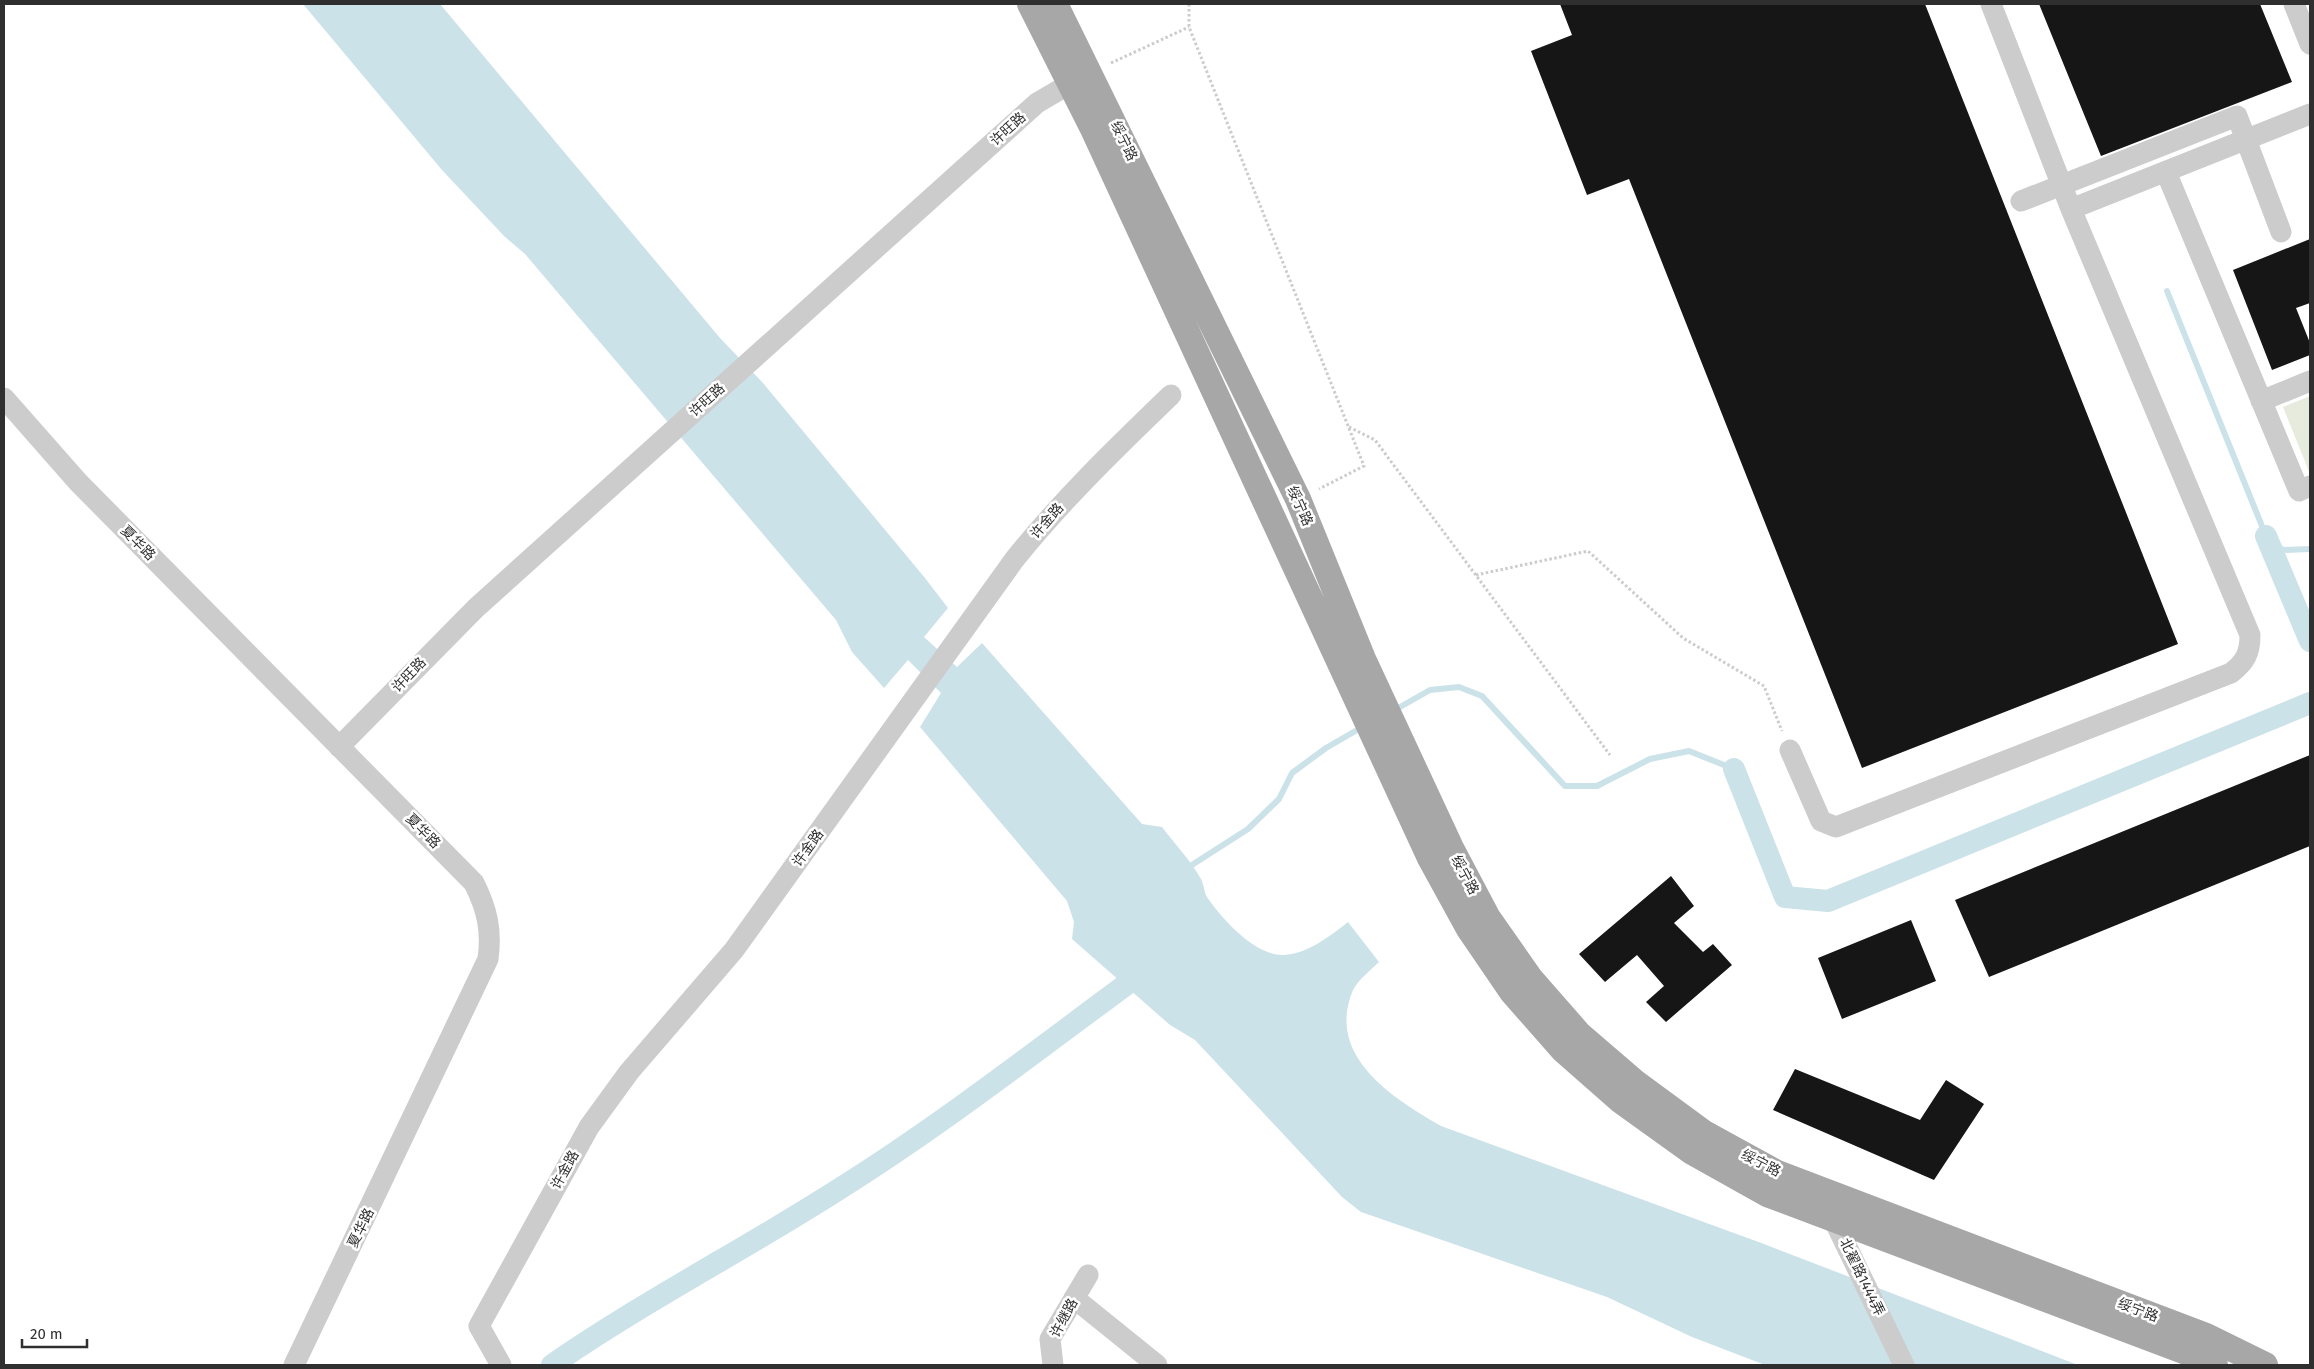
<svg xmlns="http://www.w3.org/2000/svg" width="2314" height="1369" viewBox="0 0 2314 1369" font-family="'Fira Sans','Noto Sans SC',sans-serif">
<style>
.green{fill:#e7ebde}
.water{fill:#cce2e9}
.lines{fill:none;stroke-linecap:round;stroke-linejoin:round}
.stream{stroke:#cce2e9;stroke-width:6}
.canal{stroke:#cce2e9;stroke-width:22}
.building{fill:#161616}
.path{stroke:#ccc;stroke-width:3;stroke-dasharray:2.5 2.5;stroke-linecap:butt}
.minor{stroke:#ccc;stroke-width:21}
.major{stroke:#a7a7a7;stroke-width:26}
.labels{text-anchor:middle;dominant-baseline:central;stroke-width:5;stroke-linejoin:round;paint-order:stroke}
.street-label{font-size:14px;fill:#2f2f2f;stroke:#fff}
</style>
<rect width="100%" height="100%" fill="#fff"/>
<path class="green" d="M2310 396V474L2283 407Z"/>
<path class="water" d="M303 4H440L720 338 763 383 925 578 948 608 924 637 957 667 982 643 1142 824 1162 827C1175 844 1191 861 1201 879 1204 885 1204 892 1207 897 1222 919 1255 956 1284 955 1307 954 1330 936 1348 922L1379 962C1371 970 1358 980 1353 990 1325 1056 1393 1098 1441 1126L1764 1244 2078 1365H1765L1692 1337 1607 1297 1361 1212 1342 1197 1195 1040 1170 1025 1072 939 1074 922 1067 901 920 727 941 693 908 660 884 688 852 652 836 620 525 254 504 236 442 170Z"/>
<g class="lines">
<path class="stream" d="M2167 291 2266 536 2283 550 2310 549
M1393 711 1430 690 1459 687 1482 696 1565 786H1597L1650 759 1689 751 1734 769
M1184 870 1248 829 1279 799 1292 773 1326 748 1364 726"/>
<path class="canal" d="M2266 536 2310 641
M1734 769 1785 897 1828 901 2310 703
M552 1365C643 1302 742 1251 836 1191 945 1123 1046 1043 1150 967"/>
</g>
<path class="building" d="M1560 4H1925L2178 644 1862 768 1629 179 1587 195 1531 51 1572 35Z
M2039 4H2260L2292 82 2101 156Z
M2310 239V303L2296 308 2310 343V355L2272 370 2233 270Z
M2310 755V846L1989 977 1955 900Z
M1671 876 1694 906 1674 923 1703 952 1713 944 1732 965 1666 1022 1646 1002 1664 986 1637 955 1605 982 1579 954Z
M1911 920 1936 981 1842 1019 1818 958Z
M1795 1069 1920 1120 1946 1080 1984 1104 1934 1180 1773 1110Z"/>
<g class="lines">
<path class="path" d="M1189 4V27L1364 466 1319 489
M1111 63 1189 27
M1349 427 1375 440 1610 755
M1476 575 1588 551 1683 638 1764 686 1782 731"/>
<path class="minor" d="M2294 4 2310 44
M2166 172 2299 491 2310 486
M2021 201 2237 116 2281 232
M2071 209 2310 114
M4 398 78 482 474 883C487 909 492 930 488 959L294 1365
M2261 401 2310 381
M339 747 476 608 1037 103 1083 76
M1790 750 1821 821 1836 827 2231 673C2245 662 2250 654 2250 635L2071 209 1991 4
M1829 1210 1904 1365
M1074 1298 1157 1365
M501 1365 479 1326 589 1127 629 1072 734 950 1014 560C1062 500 1116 448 1171 395
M1053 1365 1050 1339 1088 1275"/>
<path class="major" d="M1030 4 1094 131 1430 858 1469 929 1512 992 1563 1050 1621 1101 1692 1152 1767 1194 2197 1356 2215 1365
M1055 4 1298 499 1363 659 1451 848 1488 918 1530 978 1579 1034 1636 1083 1704 1133 1777 1173 2206 1336 2265 1365"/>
</g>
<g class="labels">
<g class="street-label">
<text transform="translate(1008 129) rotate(-42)">许旺路</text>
<text transform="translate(1124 141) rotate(64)">绥宁路</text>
<text transform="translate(707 400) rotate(-42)">许旺路</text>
<text transform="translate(1300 506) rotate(66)">绥宁路</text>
<text transform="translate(1047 521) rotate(-49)">许金路</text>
<text transform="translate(138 543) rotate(45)">夏华路</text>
<text transform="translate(409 675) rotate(-46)">许旺路</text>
<text transform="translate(423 831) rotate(45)">夏华路</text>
<text transform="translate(808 848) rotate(-54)">许金路</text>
<text transform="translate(1465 875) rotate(62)">绥宁路</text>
<text transform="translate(1761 1163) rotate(27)">绥宁路</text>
<text transform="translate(565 1170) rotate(-61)">许金路</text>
<text transform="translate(361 1228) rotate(-64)">夏华路</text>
<text transform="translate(1862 1277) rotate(64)">北翟路1444弄</text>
<text transform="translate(2138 1310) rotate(21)">绥宁路</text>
<text transform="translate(1064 1318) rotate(-62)">许继路</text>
</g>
</g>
<rect width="2314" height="1369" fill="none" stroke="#2f2f2f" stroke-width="10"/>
<path d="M22 1339v8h65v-8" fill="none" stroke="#2f2f2f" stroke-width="2.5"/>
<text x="30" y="1339" font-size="15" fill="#2f2f2f" stroke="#ffffff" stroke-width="4" paint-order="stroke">20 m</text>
</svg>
